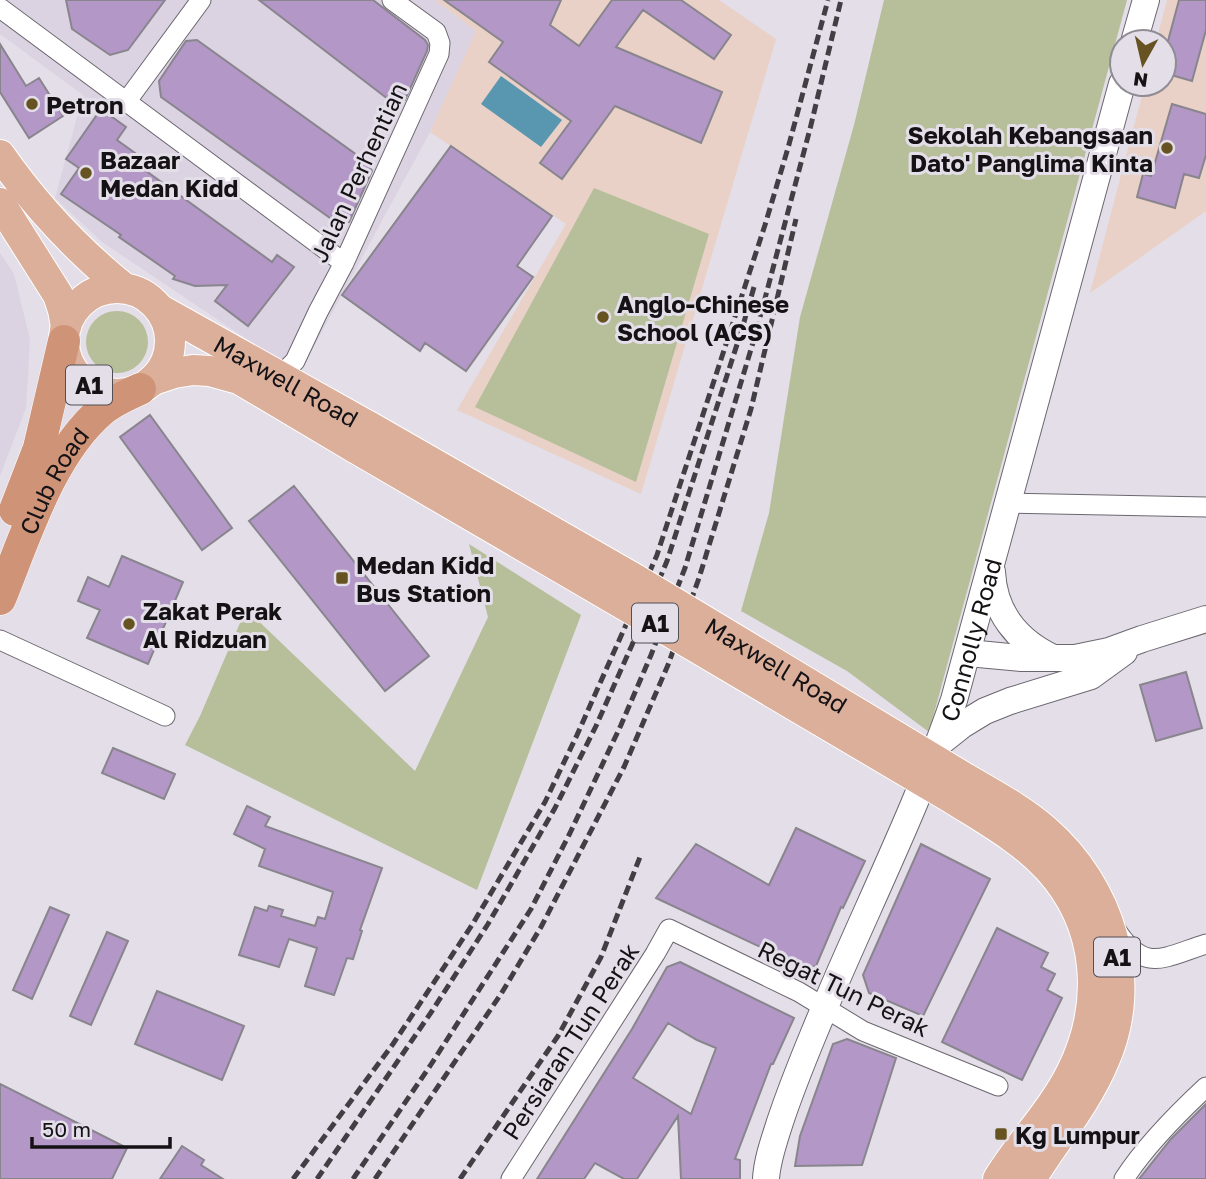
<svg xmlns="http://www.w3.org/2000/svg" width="1206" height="1179" viewBox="0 0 1206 1179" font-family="'Golos Text',sans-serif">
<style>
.built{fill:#dbd2e2}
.education{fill:#e9d1c7}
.green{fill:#b6bf9a}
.water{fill:#5996af}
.building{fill:#b297c7;stroke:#89858d;stroke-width:2;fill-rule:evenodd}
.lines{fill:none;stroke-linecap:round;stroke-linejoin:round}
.minor-casing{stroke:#6c676f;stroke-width:21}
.secondary-casing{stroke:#6c676f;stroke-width:28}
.primary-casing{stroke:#fff;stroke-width:32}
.trunk-casing{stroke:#fff;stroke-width:33}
.minor{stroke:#fff;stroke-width:19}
.secondary{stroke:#fff;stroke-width:26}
.primary{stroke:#dbaf9a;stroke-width:30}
.trunk{stroke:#cf9478;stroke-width:32}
.rail{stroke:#423f44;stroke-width:5;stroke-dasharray:10 5;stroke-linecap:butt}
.primary-bridge-casing{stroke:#fff;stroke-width:32;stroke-linecap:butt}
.primary-bridge{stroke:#dbaf9a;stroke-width:30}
.poi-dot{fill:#675321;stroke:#e3dee8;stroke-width:2.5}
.labels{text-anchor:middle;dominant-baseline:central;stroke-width:6;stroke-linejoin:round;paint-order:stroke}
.shield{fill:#e3dee8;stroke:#524f54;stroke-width:2}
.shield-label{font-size:23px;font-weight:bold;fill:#141215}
.poi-label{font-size:24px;font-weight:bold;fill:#141215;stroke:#e3dee8;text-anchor:start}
.street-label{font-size:24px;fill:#141215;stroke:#e3dee8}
</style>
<rect width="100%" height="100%" fill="#e3dee8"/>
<path class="built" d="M0 0H435L476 31 430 132 299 374 102 242 55 198 83 95 0 34Z
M0 253 14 274 30 339 26 408 0 476Z"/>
<path class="education" d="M435 0H719L776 39 641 494 457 410 566 224 430 132 476 31Z
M1167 0H1206V211L1090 293 1145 84H1164V42H1156Z"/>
<path class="green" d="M884 0H1127L929 732 847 671 741 611 769 513 800 317 854 125Z
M594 188 709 234 636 482 475 407Z
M86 342a31 31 0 1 1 62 0a31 31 0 1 1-62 0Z
M469 544 581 615 477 890 185 745 200 716 246 609 415 771 488 617Z"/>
<path class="water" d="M501 76 562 120 541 147 481 104Z"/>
<path class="building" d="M66 0H165L128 50 110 55 72 29Z
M259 0H373L425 40 428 45 427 51 405 100 393 103Z
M444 0H561L550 25 579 46 612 0H681L731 35 714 59 643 10 616 47 722 92 701 143 615 106 562 179 540 163 571 121 489 62 503 42Z
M1179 0H1206V30L1192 81 1164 73V56Z
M197 40 368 163 372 171 349 222 337 223 161 97 159 81 186 41Z
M0 44 26 86 39 78 63 116 29 138 0 92Z
M1172 104 1206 114V155L1199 178 1184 174 1175 208 1137 197 1143 174 1151 176Z
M101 109 126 127 117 140 135 153 131 160 272 262 277 255 294 267 248 326 215 301 227 285 195 286 173 279 175 276 119 237 121 235 61 194 79 168 66 159Z
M451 146 552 216 517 266 533 277 466 371 425 343 420 351 342 295Z
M150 415 232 528 202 550 120 437Z
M294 486 429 656 385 691 249 521Z
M122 556 183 582 148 664 87 638 100 610 78 601 88 577 109 587Z
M1186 672 1202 728 1156 741 1140 685Z
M113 748 175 774 164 799 102 773Z
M247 806 270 817 265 826 382 868 360 930 362 931 353 959 347 958 334 995 305 986 317 948 289 939 279 967 239 955 255 907 267 911 269 906 283 910 281 916 315 926 318 917 325 919 333 892 259 866 265 849 234 834Z
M796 828 865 861 843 908 841 907 816 966 805 968 656 898 696 844 769 885Z
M921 844 990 879 923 1016 869 993 863 975Z
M50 907 69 915 32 999 13 990Z
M997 928 1048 953 1041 967 1055 974 1047 990 1062 998 1022 1080 942 1042Z
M107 932 128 941 91 1025 70 1016Z
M680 962 794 1018 773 1064H771L735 1159 740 1160V1179H681L678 1116 637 1179H624L595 1163 584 1179H537L632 1029 667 967ZM668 1023 697 1040 716 1048 691 1114 633 1078Z
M157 991 244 1026 222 1080 135 1044Z
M847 1039 896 1058 862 1165 795 1166 800 1136 833 1044Z
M0 1084 127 1148 112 1179H0Z
M1206 1104V1179H1139L1171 1139Z
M182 1146 204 1160 201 1165 223 1179H160Z"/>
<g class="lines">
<defs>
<path id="minor" d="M0 8 344 263
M126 102 201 0
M280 376 295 361 318 312 344 263 439 54 440 43 436 32 392 0
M1008 503 1206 507
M0 640 165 716
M1115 928C1144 974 1162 958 1206 944
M511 1179 655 954 669 929 799 992 863 1031 998 1086
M1124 1179C1146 1145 1177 1114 1206 1087"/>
<g id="secondary">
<path d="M1134 42 1146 0"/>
<path d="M992 572C994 612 1017 641 1053 658"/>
<path d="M968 653 1021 658H1075L1109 651 1142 639 1206 619"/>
<path d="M938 744 962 725 985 711 1010 701 1091 676 1124 652"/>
<path id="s1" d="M766 1179C767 1160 774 1141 780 1122 790 1092 802 1062 814 1033 860 921 915 814 954 700L1122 84"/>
</g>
<g id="primary">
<path d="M0 155C35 205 76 249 124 288"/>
<path d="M0 203 58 295 63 310 66 326"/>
<circle cx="117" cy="341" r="53"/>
<path id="s2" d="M161 310 370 427"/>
<path d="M153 380 174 373 193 370 210 371 239 379 357 449"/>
<path d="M965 778C992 794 1021 809 1045 830 1110 886 1140 981 1104 1061 1086 1104 1055 1140 1031 1179"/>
<path d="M953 799C986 820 1021 839 1048 868 1101 926 1105 1005 1071 1073 1052 1111 1020 1143 998 1179"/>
</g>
<g id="trunk">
<path d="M15 510 39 448 64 341"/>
<path id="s3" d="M0 599C25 538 50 454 102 410 113 401 127 395 140 389"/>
</g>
</defs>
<use href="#minor" class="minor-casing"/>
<use href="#secondary" class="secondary-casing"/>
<use href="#primary" class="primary-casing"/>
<use href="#trunk" class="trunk-casing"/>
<use href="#minor" class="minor"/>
<use href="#secondary" class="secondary"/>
<use href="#primary" class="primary"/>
<use href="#trunk" class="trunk"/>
<path class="rail" d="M293 1179 393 1044 472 925 545 802 577 735 657 555 765 225 788 148 828 0
M317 1179 432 1011 488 924 555 808 596 726 632 645 667 561 742 329 754 287
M353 1179 430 1066 531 909 570 833 621 725 651 655 685 568 755 336 810 129 841 0
M375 1179 501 994 541 927 624 767 668 665 699 578 751 409 796 219
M460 1179 558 1036 601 957 640 857"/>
<defs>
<g id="primary-bridge">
<path id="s4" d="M370 427 635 579 965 778"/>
<path d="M357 449 621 603 953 799"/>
</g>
</defs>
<use href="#primary-bridge" class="primary-bridge-casing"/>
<use href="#primary-bridge" class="primary-bridge"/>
</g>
<g class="poi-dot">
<circle cx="32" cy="104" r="7"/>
<circle cx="1167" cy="148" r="7"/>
<circle cx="86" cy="173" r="7"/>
<circle cx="603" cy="317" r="7"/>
<rect x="335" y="571" width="14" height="14" rx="3.5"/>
<circle cx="129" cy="624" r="7"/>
<rect x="994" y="1127" width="14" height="14" rx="3.5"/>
</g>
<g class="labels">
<g class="shield">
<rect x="66" y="365.5" width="46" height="39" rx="5"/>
<rect x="632" y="603.5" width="46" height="39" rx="5"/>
<rect x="1094" y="937.5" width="46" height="39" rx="5"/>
</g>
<g class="shield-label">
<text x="89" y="385">A1</text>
<text x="655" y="623">A1</text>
<text x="1117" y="957">A1</text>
</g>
<g class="poi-label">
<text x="46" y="104">Petron</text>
<text x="1153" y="134" text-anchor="end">Sekolah Kebangsaan<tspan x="1153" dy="28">Dato' Panglima Kinta</tspan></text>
<text x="100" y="159">Bazaar<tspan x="100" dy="28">Medan Kidd</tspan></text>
<text x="617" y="303">Anglo-Chinese<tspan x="617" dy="28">School (ACS)</tspan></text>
<text x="356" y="564">Medan Kidd<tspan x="356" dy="28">Bus Station</tspan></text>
<text x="143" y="610">Zakat Perak<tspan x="143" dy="28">Al Ridzuan</tspan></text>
<text x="1015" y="1134">Kg Lumpur</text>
</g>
<g class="street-label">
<text transform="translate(358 172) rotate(-65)">Jalan Perhentian</text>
<text stroke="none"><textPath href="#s2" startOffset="144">Maxwell Road</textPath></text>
<text stroke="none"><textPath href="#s3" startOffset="130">Club Road</textPath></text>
<text stroke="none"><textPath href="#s1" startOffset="578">Connolly Road</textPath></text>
<text stroke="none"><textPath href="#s4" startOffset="471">Maxwell Road</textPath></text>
<text transform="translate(844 988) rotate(26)">Regat Tun Perak</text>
<text transform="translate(570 1041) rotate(-57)">Persiaran Tun Perak</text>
</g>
</g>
<g transform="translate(1143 63) rotate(188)"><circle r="33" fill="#e3dee8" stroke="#908c94" stroke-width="2"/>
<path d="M0-5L12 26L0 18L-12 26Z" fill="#675321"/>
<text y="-10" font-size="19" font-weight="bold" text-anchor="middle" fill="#141215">N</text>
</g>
<path d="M32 1137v10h138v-10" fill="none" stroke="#141215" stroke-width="3.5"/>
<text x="42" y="1137" font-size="21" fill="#141215" stroke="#e3dee8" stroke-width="5" paint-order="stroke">50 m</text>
</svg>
